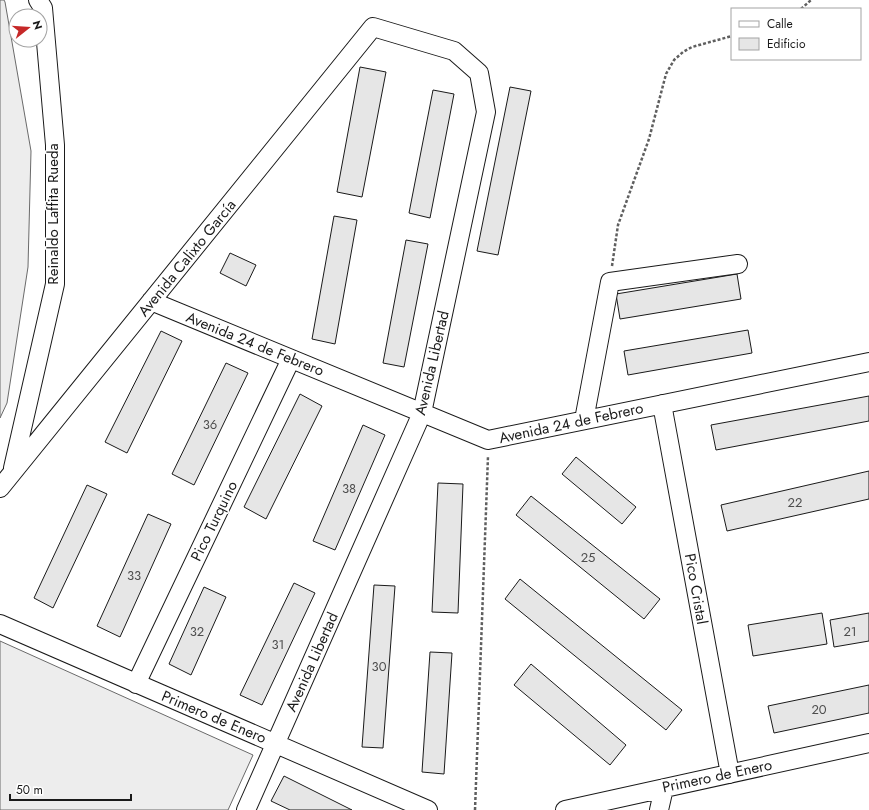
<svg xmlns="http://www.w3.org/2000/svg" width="869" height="810" viewBox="0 0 869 810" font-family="Jost,sans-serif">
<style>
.built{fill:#ededed;stroke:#6a6a6a}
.building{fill:#e6e6e6;stroke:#1a1a1a}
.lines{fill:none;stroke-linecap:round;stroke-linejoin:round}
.minor-casing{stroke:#1a1a1a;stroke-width:20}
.path{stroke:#5f5f5f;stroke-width:2.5;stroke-dasharray:3 2;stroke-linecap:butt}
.minor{stroke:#fff;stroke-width:18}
.labels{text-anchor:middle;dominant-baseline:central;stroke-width:3;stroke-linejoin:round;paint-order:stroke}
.number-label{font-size:13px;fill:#4d4d4d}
.street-label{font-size:15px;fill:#1a1a1a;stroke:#fff}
</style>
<rect width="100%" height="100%" fill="#fff"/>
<path class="built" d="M0 0H4L5 2 31 151 28 267 7 403 0 418Z
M0 641 253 755 228 810H0Z"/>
<path class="building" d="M360 67 386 72 362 197 337 192Z
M510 87 531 91 498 255 477 251Z
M433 90 454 94 430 218 409 213Z
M334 216 357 220 335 344 312 339Z
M406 240 428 244 404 367 383 363Z
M230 253 256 265 246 286 220 273Z
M737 274 741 299 620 319 616 294Z
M748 330 752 353 628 375 624 351Z
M161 331 182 341 127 453 105 442Z
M226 363 248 373 194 485 172 474Z
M300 394 322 406 266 519 244 507Z
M869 396V421L716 450 711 425Z
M363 425 385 435 335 550 313 541Z
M576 457 636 507 622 524 562 474Z
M869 471V499L727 531 721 505Z
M438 483 463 484 458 613 432 612Z
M87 485 107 494 53 608 34 598Z
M531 496 660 599 644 619 516 515Z
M148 514 171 524 120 637 97 626Z
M520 579 682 710 666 730 505 599Z
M294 583 315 593 262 705 240 695Z
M374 585 395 586 383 748 362 747Z
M204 587 226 597 191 675 169 664Z
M822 613 827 644 753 656 748 625Z
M869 613V641L834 647 830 620Z
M430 652 452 653 444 774 422 772Z
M531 664 626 745 610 765 514 685Z
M869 685V713L774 733 768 706Z
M284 776 352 810H290L271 801Z"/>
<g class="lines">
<defs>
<path id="minor" d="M151 301 488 440 869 362
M662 404 730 774
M584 420 610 282 738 264
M13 468 55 284V145L43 8 38 0
M0 488 373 27 454 51 479 73 486 112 422 413 246 810
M0 624 428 810
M136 684 291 359
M565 810 869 743
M659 810 664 788"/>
</defs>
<use href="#minor" class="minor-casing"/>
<path class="path" d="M801 9 811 0
M612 266 618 225 649 139 666 74 674 60 683 52 692 47 732 36
M475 810 488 456"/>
<use href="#minor" class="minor"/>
</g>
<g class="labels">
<g class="number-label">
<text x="210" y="424">36</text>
<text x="349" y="488">38</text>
<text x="795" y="502">22</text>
<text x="588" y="557">25</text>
<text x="134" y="575">33</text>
<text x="197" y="631">32</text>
<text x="850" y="631">21</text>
<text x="278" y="644">31</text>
<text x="379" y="666">30</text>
<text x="819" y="709">20</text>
</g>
<g class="street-label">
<text transform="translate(53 214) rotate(-90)">Reinaldo Laffita Rueda</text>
<text transform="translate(187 258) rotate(-51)">Avenida Calixto García</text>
<text transform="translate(255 344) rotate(22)">Avenida 24 de Febrero</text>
<text transform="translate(432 363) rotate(-77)">Avenida Libertad</text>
<text transform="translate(571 423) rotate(-12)">Avenida 24 de Febrero</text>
<text transform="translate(214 521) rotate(-64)">Pico Turquino</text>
<text transform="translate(696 589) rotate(80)">Pico Cristal</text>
<text transform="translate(312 662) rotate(-66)">Avenida Libertad</text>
<text transform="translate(214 717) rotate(23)">Primero de Enero</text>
<text transform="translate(717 776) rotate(-12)">Primero de Enero</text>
</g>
</g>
<rect x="731" y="8" width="130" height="52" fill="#ffffff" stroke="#a3a3a3"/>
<rect x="739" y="21" width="20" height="6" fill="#ffffff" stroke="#a3a3a3"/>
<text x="767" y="28" font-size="12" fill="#1a1a1a">Calle</text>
<rect x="739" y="38" width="20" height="12" fill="#e6e6e6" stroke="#a3a3a3"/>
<text x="767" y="48" font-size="12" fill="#1a1a1a">Edificio</text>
<g transform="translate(28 28) rotate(73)"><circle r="19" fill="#ffffff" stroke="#a3a3a3"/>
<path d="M0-3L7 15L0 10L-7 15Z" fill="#c62828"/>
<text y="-6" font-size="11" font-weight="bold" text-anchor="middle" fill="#1a1a1a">N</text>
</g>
<path d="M10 794v6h121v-6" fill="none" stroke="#1a1a1a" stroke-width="2"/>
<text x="16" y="794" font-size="12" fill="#1a1a1a" stroke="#ffffff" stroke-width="3" paint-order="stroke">50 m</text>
</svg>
